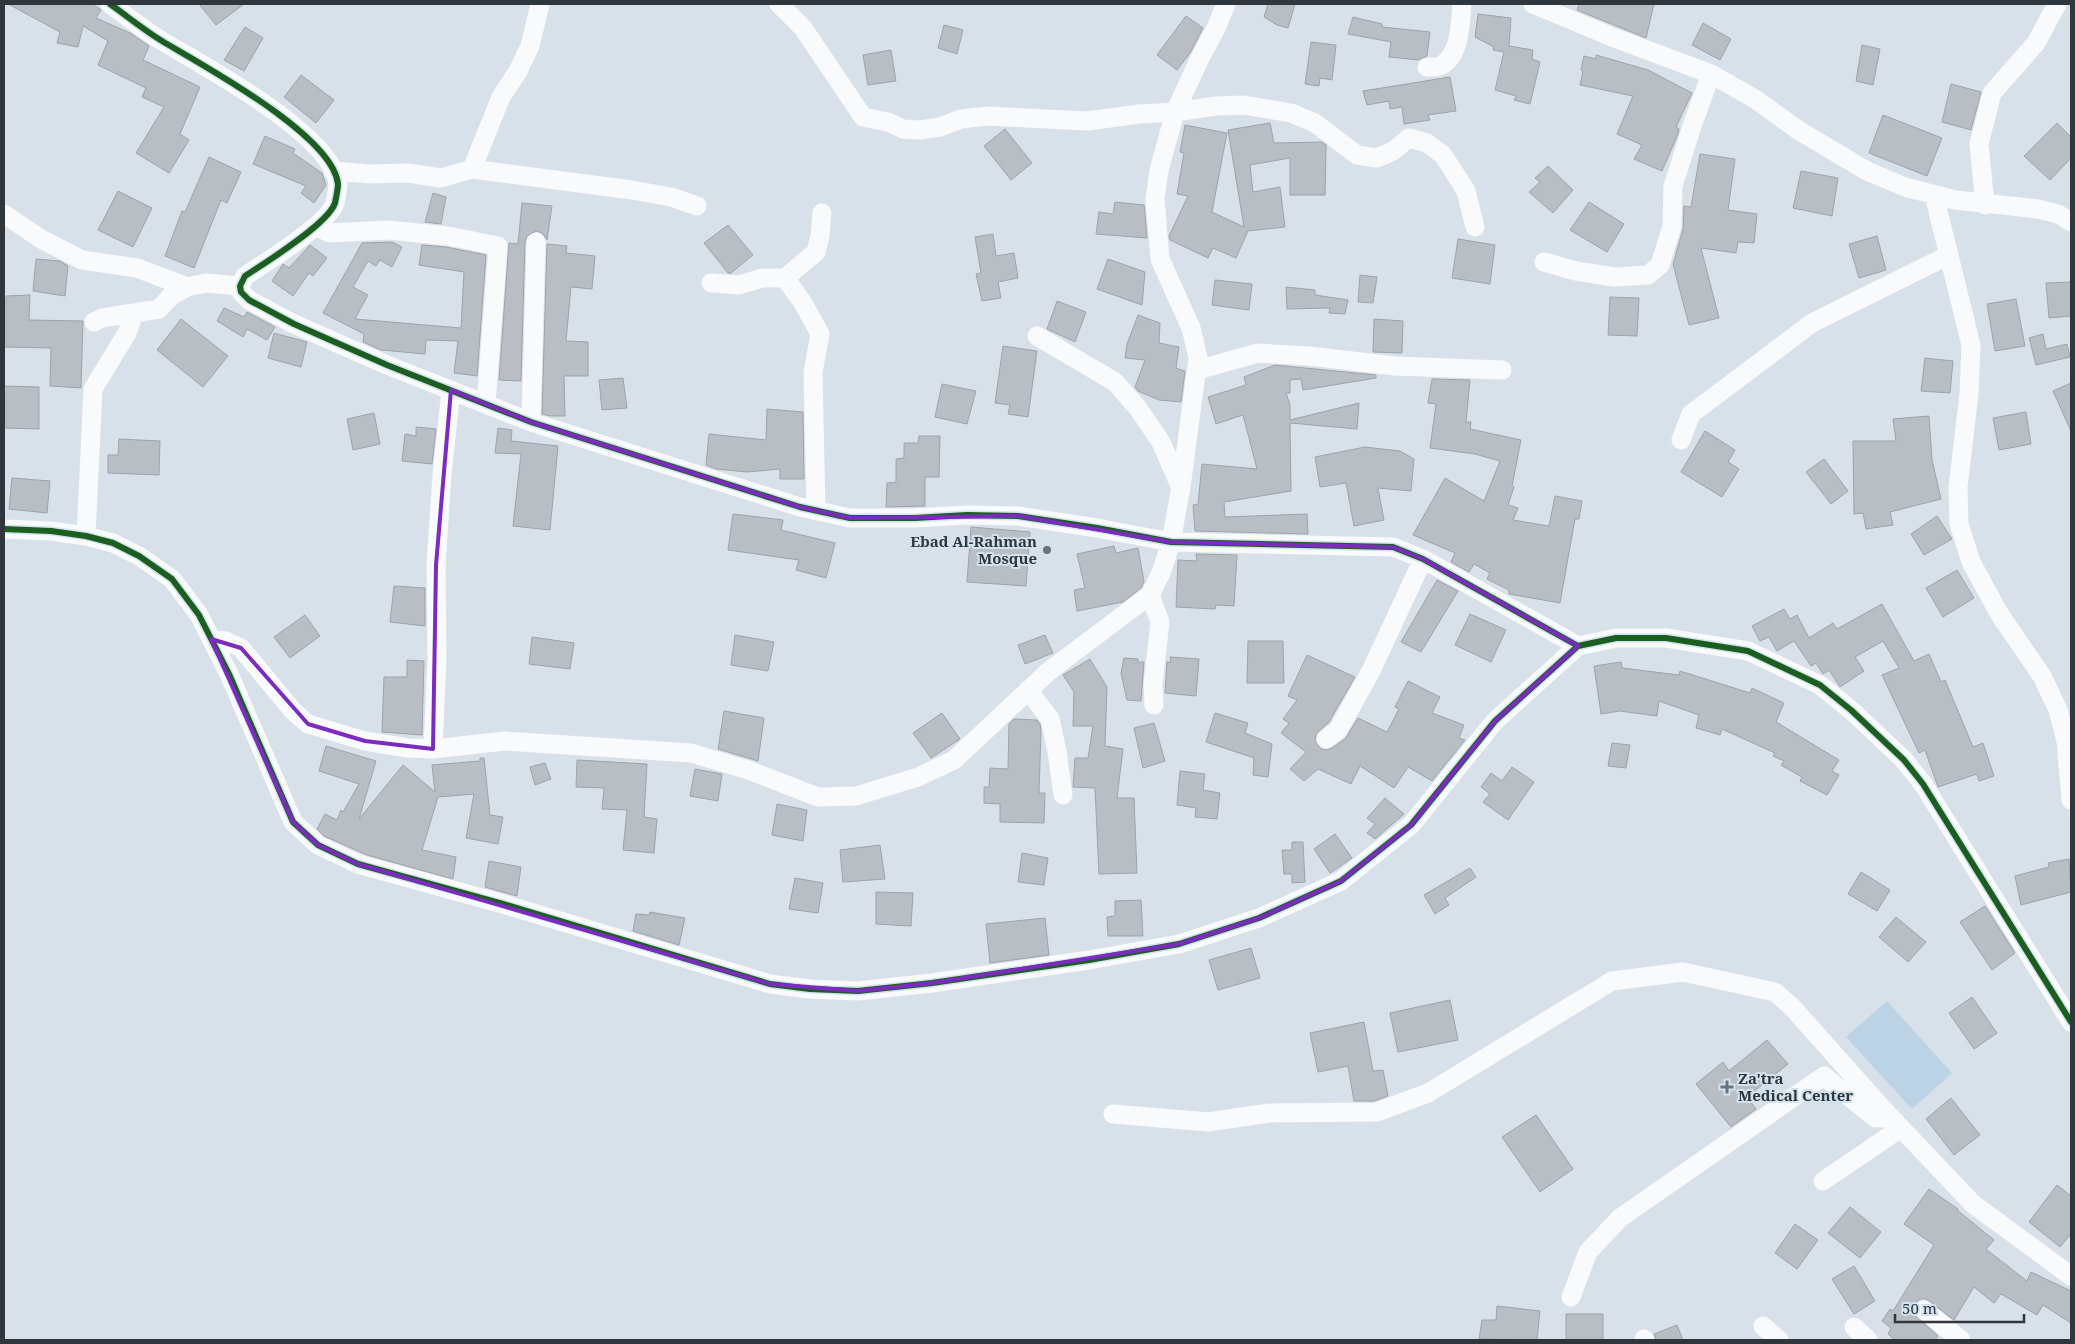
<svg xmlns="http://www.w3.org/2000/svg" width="2075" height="1344" viewBox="0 0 2075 1344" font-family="'Noto Serif',serif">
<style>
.grass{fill:#bcd3e6}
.building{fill:#b8bec4;stroke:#9da3aa}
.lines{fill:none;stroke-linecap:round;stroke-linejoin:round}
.minor{stroke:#f9fafc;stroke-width:19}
.cycleway-casing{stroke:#d2e2ef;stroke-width:9}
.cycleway{stroke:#1b5e20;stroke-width:6}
.marked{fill:none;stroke:#7b2cbf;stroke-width:4;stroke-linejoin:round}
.poi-dot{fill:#6b7279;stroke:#d2e2ef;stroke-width:2}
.labels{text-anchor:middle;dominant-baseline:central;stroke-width:4;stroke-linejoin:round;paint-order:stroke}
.poi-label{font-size:15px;font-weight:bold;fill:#30373c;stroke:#d2e2ef;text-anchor:end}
</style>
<rect width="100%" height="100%" fill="#d8e1e9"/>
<path class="grass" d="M1887 1001 1952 1073 1912 1109 1846 1037Z"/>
<path class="building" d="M8 4H92L101 10 96 18 130 33 149 46 143 60 200 87 180 134 189 140 169 173 136 153 164 107 142 97 146 88 98 65 108 41 83 26 78 47 57 43 60 32Z
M199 4H244L216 25Z
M1268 4H1295L1288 28 1277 25 1264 17Z
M1579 4H1654L1646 38 1577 10Z
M1478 14 1511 18 1509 46 1533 50 1532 59 1540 62 1530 104 1514 100 1516 96 1495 90 1504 52 1493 50 1494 47 1475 37Z
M1186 16 1203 28 1190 53 1177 70 1157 55Z
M1353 17 1382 24V27L1430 32 1427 56 1419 60 1389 57 1391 42 1348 34Z
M1703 23 1731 39 1720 60 1692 45Z
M944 25 963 30 957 54 938 48Z
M245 27 263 38 244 71 224 60Z
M1311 42 1336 45 1332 80 1320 78 1319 86 1305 84Z
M1862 45 1880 49 1873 85 1856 81Z
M891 50 896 81 868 85 863 55Z
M1596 55 1648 70 1692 93 1676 127 1679 129 1678 134 1662 171 1634 159 1642 145 1617 134 1633 96 1580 85 1583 71 1581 70 1584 56 1596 59Z
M301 75 334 100 316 123 284 97Z
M1450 77 1456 111 1428 115 1430 120 1404 124 1402 107 1390 109 1389 101 1367 105 1363 91Z
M1951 84 1981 92 1971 130 1942 122Z
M1883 115 1942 138 1927 176 1869 153Z
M1270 123 1274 143 1322 142 1326 145 1325 195H1290V158L1250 165 1253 192 1280 187 1285 227 1248 231 1236 258 1213 248 1208 258 1170 240 1169 236 1188 196 1177 194 1184 153 1180 152 1185 125 1227 133 1212 212 1244 227 1228 130Z
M2057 123 2071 137V158L2050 180 2024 156Z
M1005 129 1032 163 1011 180 984 146Z
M265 136 295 149 293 153 322 173 326 185 314 203 301 193 306 186 253 164Z
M1700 154 1735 159 1728 210 1757 214 1754 243 1738 242 1736 253 1701 248 1719 318 1689 325 1673 264 1683 229 1684 206 1691 207Z
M209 157 241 172 227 203 221 200 194 268 165 256 182 211 185 212Z
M1548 166 1573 190 1553 213 1529 192 1540 182 1535 178Z
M1801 171 1838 178 1832 216 1793 208Z
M118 191 152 208 133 247 98 230Z
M433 193 446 197 441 224 425 222Z
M1115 202 1144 205 1147 238 1096 234 1099 212 1113 214Z
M1589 202 1624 224 1607 252 1570 230Z
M522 203 552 206 547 240 542 233 536 231 527 236 525 242 521 381 499 380 509 243 518 244Z
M728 225 753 255 731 273H728L704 243Z
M993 234 996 256 1014 253 1018 278 998 282 1001 298 982 301 976 274 981 273 975 237Z
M1877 236 1886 270 1859 278 1849 244Z
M1458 239 1495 245 1490 284 1452 278Z
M392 242 402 247 392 267 380 260 376 266 368 261 353 287 368 295 355 319 461 328 464 272 419 265 422 245 446 247 486 255 477 376 454 373 458 341 426 340 425 354 381 350 363 342 364 334 323 313 362 243Z
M547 244 567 246 566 253 595 256 592 289 571 287 566 341 588 342V376H564L565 416H550L542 414Z
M310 245 327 258 313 276 309 273 293 296 272 281 283 264 289 268Z
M36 259 60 261 68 266 65 296 33 291Z
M1108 259 1145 272 1142 305 1097 289Z
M1360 275 1377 277 1373 303 1358 302Z
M1215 280 1252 284 1249 310 1212 305Z
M2071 282V316L2049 318 2046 283Z
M1286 287 1315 290V295L1348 300 1345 314 1329 313 1330 308 1287 309Z
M30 295 29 320 83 321 81 388 50 386 51 348 4 347V303H6V296Z
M1610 297 1639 298 1637 336 1608 335Z
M2016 299 2025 346 1995 351 1987 304Z
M1057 301 1086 312 1075 342 1047 329Z
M224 308 244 317 247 312 275 327 267 340 247 329 243 337 217 321Z
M1138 315 1160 323 1159 343 1179 347 1176 368 1185 371 1181 402 1159 400 1138 391 1135 387 1145 360 1125 358 1127 344Z
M181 319 228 356 203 387 157 350Z
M1374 319 1403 321 1402 353 1373 352Z
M274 333 307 342 301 367 268 358Z
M2043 334 2046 349 2067 344 2070 357 2036 365 2029 338Z
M1003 346 1037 351 1028 417 1008 414 1010 405 995 403Z
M1925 358 1953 361 1950 393 1921 391Z
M1275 365 1376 375V378L1303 390 1301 379 1290 380V393H1286L1290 405V420L1359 403 1357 429 1290 423 1291 491 1224 502 1225 517 1307 514 1308 534 1195 531 1193 505 1198 504 1202 464 1257 469 1243 415 1216 424 1208 397 1246 385 1244 377Z
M623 378 627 408 602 410 599 380Z
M1432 379 1470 380 1466 422H1471L1470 429 1521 440 1512 486 1514 487 1508 505 1518 508 1513 520 1549 526 1555 496 1582 501 1579 519H1575L1560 603 1509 594V590L1487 579 1490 573 1474 564 1469 572 1451 562 1455 553 1413 535 1445 478 1484 501 1500 461 1475 454 1430 448 1436 404 1428 403Z
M2071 383V431L2053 391Z
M942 384 976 391 967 424 935 417Z
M4 386 39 387V429L4 428Z
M767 409 803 412 804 479H780V469L747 472 716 469 706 465 709 434 766 440Z
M2026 412 2031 444 1999 450 1993 418Z
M374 413 380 444 353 450 347 419Z
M1929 416 1932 460 1941 499 1890 512 1893 525 1866 529 1863 513 1854 514 1853 441H1896L1893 419Z
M416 427 436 429 432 464 402 461 405 434 416 436Z
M498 428 512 430 511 441 558 446 550 530 513 526 521 454 495 453Z
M1705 431 1735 450 1728 462 1739 469 1722 497 1681 472Z
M919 436H940L939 477H925V506L886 507 887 483 896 482V459L904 458V443H918Z
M119 439 160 441 159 475 108 473V455H118Z
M1365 447 1400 451 1414 459 1411 491 1378 488 1384 520 1354 526 1346 483 1320 487 1315 457Z
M1824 459 1848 491 1831 504 1806 472Z
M12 478 50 481 47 513 9 509Z
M733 514 783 520 781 530 835 543 826 578 796 570 799 560 728 550Z
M1937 516 1952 539 1924 555 1911 534Z
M971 527 1030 532 1026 586 967 582Z
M1114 546 1116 553 1138 548 1144 582 1141 588 1123 602 1077 611 1074 590 1085 588 1077 554Z
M1196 554 1237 555 1234 606 1216 605 1215 609 1176 607 1178 560 1197 561Z
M1957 570 1974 598 1943 617 1926 588Z
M1437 580 1458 591 1421 652 1401 642Z
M394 586 425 588V626L390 622Z
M1882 604 1914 661 1929 654 1941 682 1945 680 1973 747 1983 743 1994 776 1979 781 1977 774 1938 787 1925 750 1919 753 1882 675 1899 668 1883 641 1855 657 1864 671 1840 687 1829 670 1823 674 1816 663 1811 666 1794 641 1777 651 1769 637 1760 641 1752 626 1784 609 1790 619 1797 615 1809 638 1833 623 1837 629Z
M1470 614 1506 630 1491 662 1455 645Z
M305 615 320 636 290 658 274 637Z
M735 635 774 642 768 671 731 665Z
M1045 635 1053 653 1025 664 1018 645Z
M532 637 574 643 570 669 529 664Z
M1248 641H1283L1284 683H1247Z
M1307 655 1355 677 1329 722 1316 734 1315 741 1321 749 1327 750 1332 748 1345 739 1358 718 1387 732 1399 709 1395 707 1408 681 1440 697 1432 713 1464 725 1459 738 1465 740 1432 781 1408 767 1394 788 1360 766 1351 784 1318 769 1304 781 1290 769 1306 752 1281 733 1289 723 1283 719 1297 700 1288 696Z
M1170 657 1199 659 1196 696 1165 693 1167 662H1171Z
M1124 658 1138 659V662H1144L1141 701 1127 700 1121 673Z
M1090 659 1107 687 1105 746 1123 749 1117 798H1134L1137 873 1099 874 1095 788 1073 787 1075 758H1088L1093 726H1073L1074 692 1063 675Z
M407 660 424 661 422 735 382 732 384 677H407Z
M1621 662 1622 668 1679 675 1680 671 1750 693 1752 688 1784 703 1776 722 1839 760 1832 771 1839 775 1827 795 1800 781 1802 777 1781 765 1784 761 1773 756 1775 753 1722 729 1720 735 1696 728 1699 715 1659 701 1657 716 1620 711 1601 714 1594 666Z
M724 711 764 718 758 761 718 749Z
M942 713 960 739 931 758 913 733Z
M1215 713 1248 723 1245 733 1272 744 1268 777 1253 775 1254 758 1206 742Z
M1014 719 1037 720 1040 724 1041 731 1039 793H1045L1044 823 1000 822V804L984 803V787H989L990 768 1008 769 1009 724Z
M1154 723 1165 761 1143 768 1134 728Z
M1612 743 1630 745 1626 768 1608 766Z
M326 746 376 761 359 819 403 765 435 792 432 765 480 761V758H484L490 815 503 817 498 844 466 838 474 794 438 797 422 850 456 857 453 879 367 855 324 836 317 829 325 814 337 820 341 810 343 812 359 784 319 771Z
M577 760 647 764 644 817 657 819 654 853 623 850 627 810 602 809 604 788 576 787Z
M545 763 551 779 535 785 530 767Z
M1512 767 1534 782 1508 820 1483 802 1490 794 1481 787 1491 773 1502 781Z
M695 769 722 774 718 801 690 796Z
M1180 771 1205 774 1203 790 1220 793 1217 819 1195 817 1196 808 1177 805Z
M1385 798 1404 814 1375 839 1367 833 1375 824 1367 818Z
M777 804 807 810 803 841 772 835Z
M1335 834 1352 858 1330 873 1314 849Z
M1292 842H1303L1305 882 1292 883V874H1284L1282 850H1292Z
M880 845 885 879 843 882 840 850Z
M1022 853 1048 858 1044 885 1018 882Z
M2069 859 2071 892 2021 905 2015 876 2049 867 2048 863Z
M489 861 521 867 517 896 485 887Z
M1470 868 1476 877 1445 898 1449 905 1435 914 1424 895Z
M1861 872 1890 890 1877 911 1848 894Z
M795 878 823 883 818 913 789 909Z
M876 892 913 893 911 926 876 924Z
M1141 900 1143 936H1108L1107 917 1115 916V901Z
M1985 906 2015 953 1992 970 1960 922Z
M650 912 685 918 679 945 633 931 636 914 649 915Z
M1896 917 1926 942 1908 962 1879 937Z
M1045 918 1049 955 990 963 986 924Z
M1251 948 1260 978 1218 990 1209 960Z
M1972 997 1997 1033 1974 1049 1949 1013Z
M1450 1000 1458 1040 1398 1052 1390 1013Z
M1364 1022 1373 1071 1383 1070 1388 1096 1374 1101H1354L1348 1066 1318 1072 1310 1033Z
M1767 1040 1788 1064 1747 1097 1756 1109 1731 1127 1696 1084 1723 1062 1729 1071Z
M1951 1098 1980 1135 1954 1155 1926 1119Z
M1536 1115 1573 1169 1540 1192 1502 1137Z
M2057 1185 2071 1196V1234L2060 1247 2029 1222Z
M1929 1189 1958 1209 1957 1210 1994 1240 1986 1249 2027 1281 2031 1272 2071 1291V1323L2043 1305 2037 1315 2001 1294 1994 1303 1974 1287 1954 1320 1926 1299H1920L1915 1303 1913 1309 1914 1314 1938 1336 1935 1340H1895L1888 1334 1891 1328 1882 1321 1890 1309 1893 1311 1934 1245 1904 1224Z
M1850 1207 1881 1232 1860 1258 1828 1233Z
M1795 1224 1818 1240 1797 1269 1775 1253Z
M1854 1266 1875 1301 1854 1314 1832 1279Z
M1497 1306 1540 1311 1537 1340 1479 1339 1482 1320H1496Z
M1566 1314H1603V1340H1566Z
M1677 1325 1683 1340H1656L1654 1334Z"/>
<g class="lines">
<path class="minor" d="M110 4C127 16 144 30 162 41 202 65 333 135 338 184 338 189 336 198 335 203 328 224 265 263 245 276L240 286 241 292 249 300 294 324 387 365 531 422 800 507 850 518H915L967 515 1018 516 1097 528 1171 542 1393 547 1423 559 1578 646
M779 4 803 28 863 117 888 122 903 129 920 130 940 127 961 119 988 116 1088 121 1139 114 1175 112 1216 106 1244 105 1291 113 1315 123 1357 155 1377 158 1393 151 1409 138 1427 143 1443 155 1466 191 1475 227
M1533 4 1612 37 1711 74 1755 99 1798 130 1867 171 1905 187 1955 200 2038 209 2058 214 2071 222
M1427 67C1431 67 1438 68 1442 65 1461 54 1460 22 1462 4
M472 169 501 97 518 71 530 46 540 4
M333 171 370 174 408 173 441 178 472 169 632 190 671 197 697 206
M1934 195 1971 345 1969 394 1958 487 1959 524 1971 562 2000 615 2042 676 2058 710 2066 741 2071 800
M1985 205 1979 144 1992 93 2036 43 2057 4
M4 214 41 239 82 260 137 268 187 287 206 283 240 286
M316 226 329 233 388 230 448 236 498 246 486 404
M1544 262 1576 271 1614 277 1648 275 1660 265 1672 226 1673 186 1693 123 1711 74
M785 278 803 303 820 334 813 372 816 511
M711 283 739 285 762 278H785L816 252 820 236 822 213
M94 322 102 318 159 309 171 296 187 287
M1037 336 1115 382 1137 407 1161 442 1180 486
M1197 370 1258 353 1309 356 1395 366 1502 370
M531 422 536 242
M1681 440 1691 414 1812 323 1949 255
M4 529 51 531 86 536 113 543 139 556 172 579 199 615 229 674 293 822 318 845 358 864 503 904 770 984 810 989 858 991 932 983 1089 960 1179 944 1259 918 1341 881 1411 825 1495 721 1578 646 1616 638H1666L1748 651 1820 685 1851 710 1904 760 1923 784 2071 1022
M86 536 93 389 127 333 134 314
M1150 595 1160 622 1153 684 1154 705
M211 639 226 641 241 648 293 711 308 724 365 741 408 748 433 749 505 741 691 753 748 770 818 797 856 796 918 777 954 760 1049 671 1150 595 1161 573 1171 542 1181 487 1198 358 1191 328 1160 259 1155 199 1159 170 1175 112 1200 58 1216 28 1226 4
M1028 690 1050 719 1057 751 1063 795
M1326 739 1338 730 1371 671 1423 559
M433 749 437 659 436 565 442 475 451 390
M1113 1114 1208 1122 1269 1113 1377 1112 1428 1093 1612 981 1683 972 1775 992 1792 1007 1882 1108 1973 1204 2071 1276
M1823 1181 1901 1128
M1571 1297 1588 1252 1620 1218 1824 1076 1875 1118H1890
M1924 1310 1961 1340
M1763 1326 1779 1340
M1854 1327 1868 1340
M1644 1339 1645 1340"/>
<defs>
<path id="cycleway" d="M110 4C127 16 144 30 162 41 202 65 333 135 338 184 338 189 336 198 335 203 328 224 265 263 245 276L240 286 241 292 249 300 294 324 387 365 531 422 800 507 850 518H915L967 515 1018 516 1097 528 1171 542 1393 547 1423 559 1578 646
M4 529 51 531 86 536 113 543 139 556 172 579 199 615 229 674 293 822 318 845 358 864 503 904 770 984 810 989 858 991 932 983 1089 960 1179 944 1259 918 1341 881 1411 825 1495 721 1578 646 1616 638H1666L1748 651 1820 685 1851 710 1904 760 1923 784 2071 1022"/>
</defs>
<use href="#cycleway" class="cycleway-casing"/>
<use href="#cycleway" class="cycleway"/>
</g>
<path class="marked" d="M451 390 531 422 800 507 850 518 1018 516 1171 542 1393 547 1423 559 1578 646 1495 721 1411 825 1341 881 1259 918 1179 944 932 983 858 991 770 984 358 864 318 845 293 822 211 639 241 648 308 724 365 741 433 749 436 565Z"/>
<g class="poi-dot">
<circle cx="1047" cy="550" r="5"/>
<path d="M1724.5 1079.5h5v5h5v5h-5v5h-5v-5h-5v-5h5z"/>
</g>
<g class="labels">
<g class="poi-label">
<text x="1037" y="541">Ebad Al-Rahman<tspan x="1037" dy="17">Mosque</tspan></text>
<text x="1738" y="1078" text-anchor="start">Za'tra<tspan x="1738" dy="17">Medical Center</tspan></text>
</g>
</g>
<rect width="2075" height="1344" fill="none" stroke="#30373c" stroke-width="10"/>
<path d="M1895 1314v8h129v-8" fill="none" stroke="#30373c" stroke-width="2.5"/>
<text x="1902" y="1314" font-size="15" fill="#30373c" stroke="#d2e2ef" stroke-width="4" paint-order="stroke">50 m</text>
</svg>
